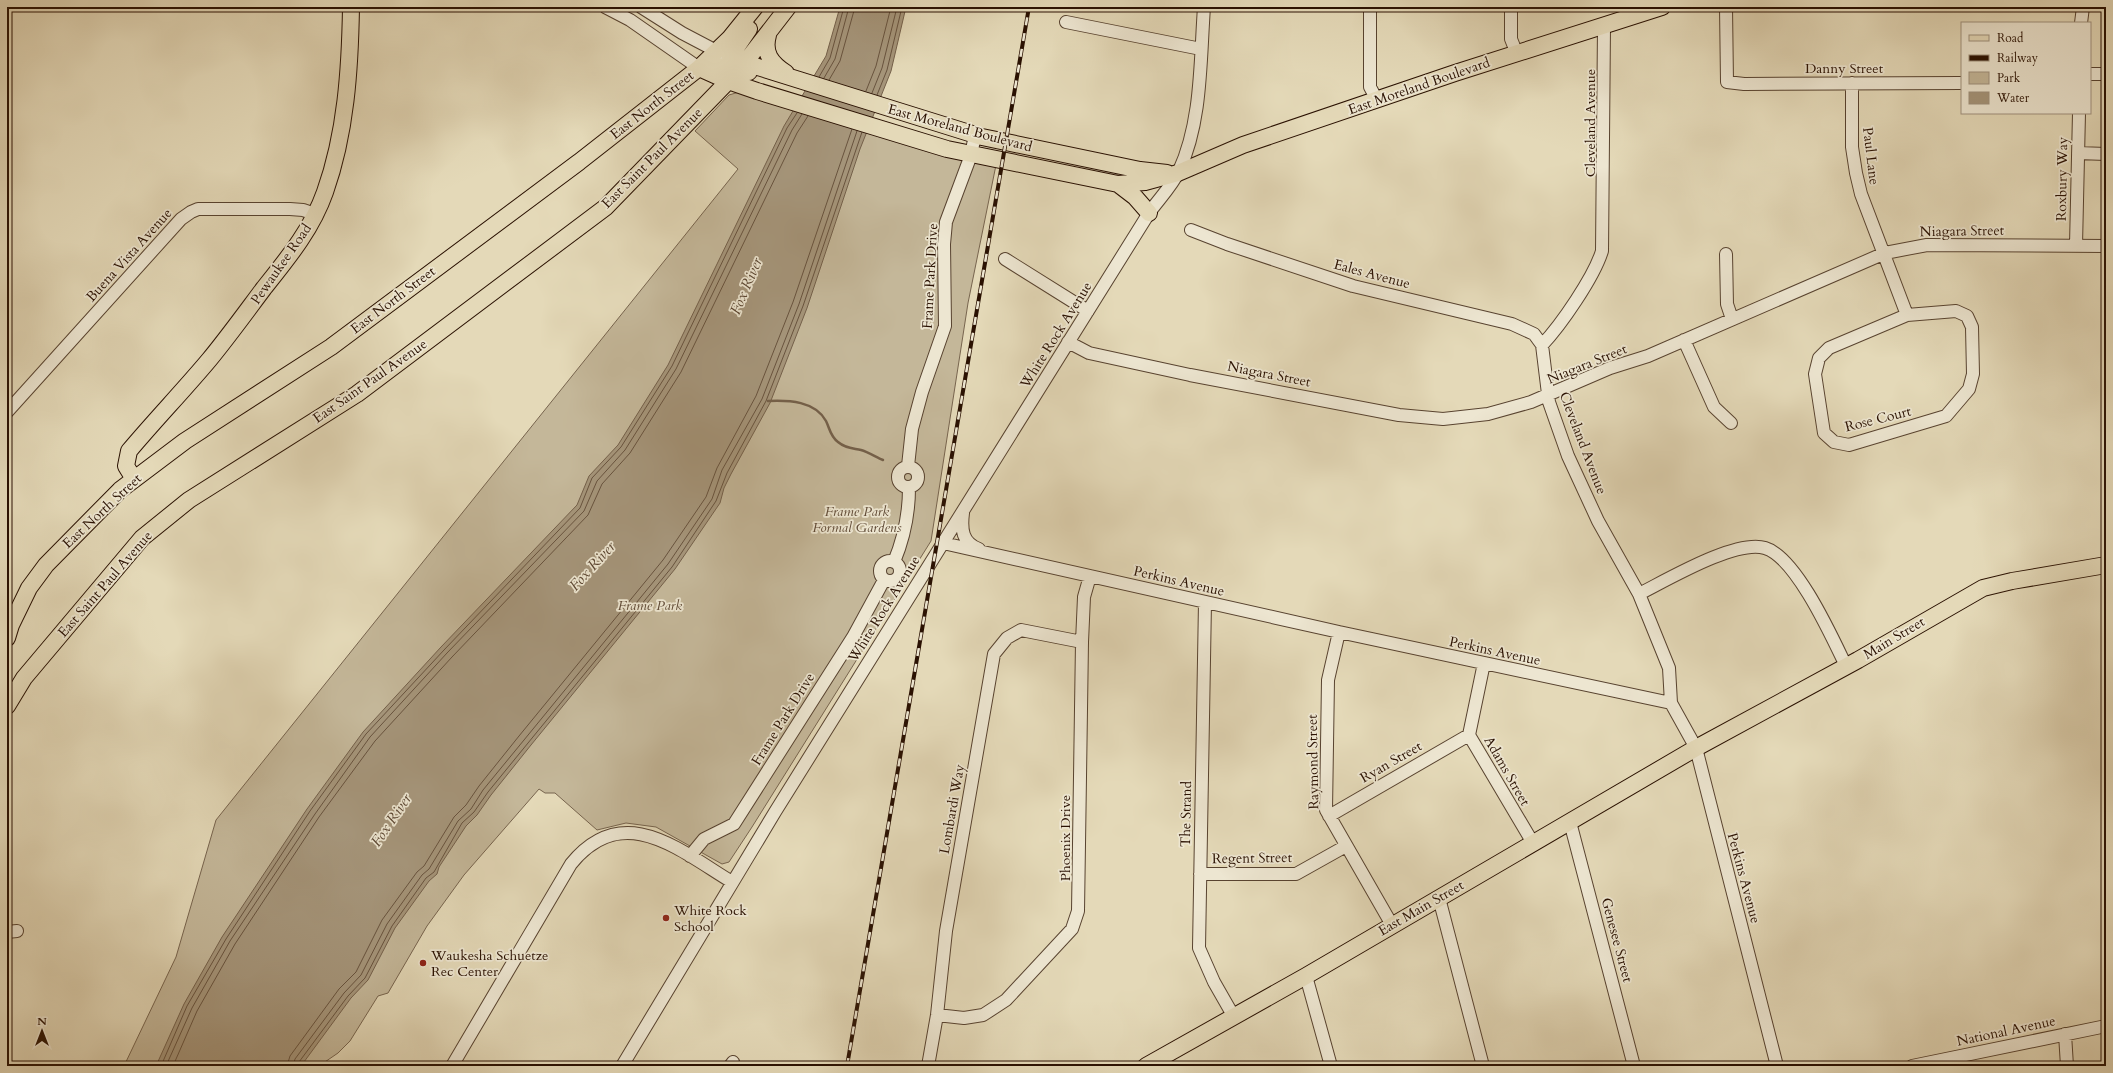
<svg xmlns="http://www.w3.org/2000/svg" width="2113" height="1073" viewBox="0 0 2113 1073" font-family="Cardo,serif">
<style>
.green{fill:#c4b799;stroke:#77644e}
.water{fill:#a5957a;stroke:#74604a}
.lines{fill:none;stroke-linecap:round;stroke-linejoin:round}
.shore{stroke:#68533e;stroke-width:1}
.stream{stroke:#74604a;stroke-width:2.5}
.minor-casing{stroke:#584330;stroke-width:14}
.major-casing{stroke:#2a1102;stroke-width:18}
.minor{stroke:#ede6d1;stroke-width:12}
.major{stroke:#e4d9b8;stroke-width:16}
.rail-casing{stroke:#2a1102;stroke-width:4}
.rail{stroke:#ede6d1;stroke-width:2.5;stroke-dasharray:8;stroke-linecap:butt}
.poi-dot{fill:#8f2418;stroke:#ede6d1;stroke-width:1.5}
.labels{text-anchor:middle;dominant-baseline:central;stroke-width:3.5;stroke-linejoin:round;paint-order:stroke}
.street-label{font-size:14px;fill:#2a1102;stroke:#ede6d1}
.park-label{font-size:14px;font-style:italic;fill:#604b37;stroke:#ede6d1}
.poi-label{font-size:14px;fill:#2a1102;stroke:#ede6d1;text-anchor:start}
.water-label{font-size:15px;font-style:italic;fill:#5b4632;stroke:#ede6d1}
</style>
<rect width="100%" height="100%" fill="#e4d9b8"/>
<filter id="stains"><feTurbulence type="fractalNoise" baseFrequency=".005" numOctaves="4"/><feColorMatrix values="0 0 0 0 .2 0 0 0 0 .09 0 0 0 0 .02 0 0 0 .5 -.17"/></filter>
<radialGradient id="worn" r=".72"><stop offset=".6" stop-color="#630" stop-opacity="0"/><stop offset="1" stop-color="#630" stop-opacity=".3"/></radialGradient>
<path class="green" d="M739 92 996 165 968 303 931 541 752 827 729 862 722 864 656 827 626 823 597 830 555 793H545L539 789 464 875 427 926 388 993 378 996 350 1041 338 1053 319 1066H124L176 957 216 820 738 169 695 131 729 95Z"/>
<path class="water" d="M840 7H906L891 71 860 149 807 308 770 403 731 474 724 488 720 503 675 569 531 745 491 795 477 815 466 826 439 867 437 874 429 881 395 928 368 980 351 998 301 1066H156L184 1004 222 937 307 809 363 732 441 647 577 505 589 476 618 445 668 365 784 126 826 56Z"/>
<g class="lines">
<path class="shore" d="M819 77 830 58 844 7
M824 78 835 59 849 7
M829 80 840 61 855 7
M866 91 876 66 891 7
M872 93 882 68 897 7
M877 95 887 70 902 7
M161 1066 187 1006 226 939 310 811 366 734 444 650 580 508 592 478 621 447 672 366 787 128 797 113
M166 1066 192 1008 230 941 315 814 370 737 447 653 584 511 597 481 625 450 676 369 792 130 802 114
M173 1066 197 1011 235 944 319 817 375 741 452 657 588 515 602 484 630 453 681 372 797 133 808 116
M287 1066 290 1056 339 989 356 972 382 920 417 872 424 866 454 817 466 805 479 786 519 736 663 560 706 497 717 468 756 396 793 302 852 129
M293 1066 295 1059 344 993 361 975 387 924 422 875 429 869 458 821 471 809 483 790 524 740 668 564 712 499 722 470 762 399 799 304 857 131
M298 1066 299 1062 348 996 365 978 392 926 426 878 434 872 462 823 474 812 488 792 528 743 672 567 716 501 727 473 766 401 803 306 862 132"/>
<path class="stream" d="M768 401C789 400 815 401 826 421 830 429 830 436 838 442 845 448 852 448 861 450 868 452 876 457 883 460"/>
<defs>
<path id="minor" d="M605 7 630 20 699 68
M641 7 682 33 722 54
M1370 7V87L1377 100
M1511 7V39L1517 54
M1726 7 1727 82 1744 84 1962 83
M1066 22 1201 49
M2081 23 2083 7
M2090 74H2106
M1852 83V147L1856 173 1861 194 1907 315
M2078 153 2106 154
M1191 230 1227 244 1353 286 1512 324 1534 334 1542 345 1549 402 1568 456 1598 521 1639 594 1669 668 1671 703 1696 748 1777 1066
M2076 245 2079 113
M1726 254 1727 304 1732 319
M1005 259 1088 311
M1956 311 1967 316 1972 327 1973 374 1969 389 1946 416 1849 445 1834 442 1824 433 1815 374 1819 358 1829 348 1907 315Z
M1684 340 1714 407 1731 423
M1068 342 1089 353 1190 375 1399 415 1443 419 1488 414 1531 402 1610 368 1648 356 1885 253 1927 245 2106 246
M1542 345C1561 325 1594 277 1602 251L1604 26
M7 412 181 219 191 212 198 209H290L303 210 315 214
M908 466 912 429 922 392 945 326 944 244 946 222 971 155 975 135
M898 477a10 10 0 1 1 20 0a10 10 0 1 1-20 0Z
M963 513C961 529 962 543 979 549
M943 543 1339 632 1671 703
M880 571a10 10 0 1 1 20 0a10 10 0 1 1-20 0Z
M894 562C904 538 909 514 909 488
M1639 594C1667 580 1736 539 1765 548 1796 557 1832 637 1846 666
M1205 602 1199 948 1214 982 1234 1017
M1339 632 1328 680 1326 810 1392 925
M1484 663 1469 735 1533 843
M1329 816 1469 735
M1570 822 1634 1066
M690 856 704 839 734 824 853 637 884 580
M1200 874H1296L1346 846
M1439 898 1483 1066
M7 932 17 931
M1306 976 1331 1066
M937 1015 964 1018 983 1015 1006 1000 1072 929 1078 911 1082 642 1084 597 1090 576
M2065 1034 2067 1066
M452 1066 571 864C623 800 679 850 732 882
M622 1066 775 812 1149 213C1158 200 1172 186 1179 171 1202 121 1200 62 1204 7
M730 1066 733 1062
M928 1066 937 1015 946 931 994 654 1007 638 1021 630 1082 642
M1912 1066 2106 1026"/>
<path id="major" d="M768 35C763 53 771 63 786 73
M745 63 982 137 1140 170 1167 173
M699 68 728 81 757 91 947 149 1118 184 1145 182 1178 173 1243 145 1455 73 1662 7
M701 68 727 66 749 72
M727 76 730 57 749 29
M1118 184 1135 197 1149 213
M134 479 126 466 129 451C155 420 183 391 209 360 228 337 246 312 264 288 288 258 312 229 325 192 346 133 350 69 351 7
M7 638 11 625 29 588 46 565 120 490 185 441 331 347 579 162 699 68 730 38 755 7
M7 706 24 678 142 538 189 500 357 394 606 207 740 69 788 7
M1146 1066 1306 976 1696 748 1858 660 1983 588 2012 581 2106 565"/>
</defs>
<use href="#minor" class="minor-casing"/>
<use href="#major" class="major-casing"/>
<use href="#minor" class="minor"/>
<use href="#major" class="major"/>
<defs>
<path id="rail" d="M847 1066 1029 7"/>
</defs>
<use href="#rail" class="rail-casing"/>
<use href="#rail" class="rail"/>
</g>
<g class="poi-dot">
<circle cx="666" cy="918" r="4"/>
<circle cx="423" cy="963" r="4"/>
</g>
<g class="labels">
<g class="street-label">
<text x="1844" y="68">Danny Street</text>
<text transform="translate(1419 86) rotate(-19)">East Moreland Boulevard</text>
<text transform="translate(652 105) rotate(-38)">East North Street</text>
<text transform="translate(1590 123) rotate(-90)">Cleveland Avenue</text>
<text transform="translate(960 128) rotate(15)">East Moreland Boulevard</text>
<text transform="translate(1871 156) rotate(83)">Paul Lane</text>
<text transform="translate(652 158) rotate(-45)">East Saint Paul Avenue</text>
<text transform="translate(2062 179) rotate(-89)">Roxbury Way</text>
<text transform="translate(1962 231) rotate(-1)">Niagara Street</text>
<text transform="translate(129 255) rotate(-48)">Buena Vista Avenue</text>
<text transform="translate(281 264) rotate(-55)">Pewaukee Road</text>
<text transform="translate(1372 274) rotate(15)">Eales Avenue</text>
<text transform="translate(930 276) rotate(-87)">Frame Park Drive</text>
<text transform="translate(393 300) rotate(-37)">East North Street</text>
<text transform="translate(1056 335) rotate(-58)">White Rock Avenue</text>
<text transform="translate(1587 364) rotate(-22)">Niagara Street</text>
<text transform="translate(1269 374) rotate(11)">Niagara Street</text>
<text transform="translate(370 381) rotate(-35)">East Saint Paul Avenue</text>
<text transform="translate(1878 419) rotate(-14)">Rose Court</text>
<text transform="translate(1583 443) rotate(69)">Cleveland Avenue</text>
<text transform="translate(102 511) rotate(-43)">East North Street</text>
<text transform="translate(1179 581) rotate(13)">Perkins Avenue</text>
<text transform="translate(105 584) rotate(-49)">East Saint Paul Avenue</text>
<text transform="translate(884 609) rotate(-58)">White Rock Avenue</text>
<text transform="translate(1894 638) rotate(-31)">Main Street</text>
<text transform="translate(1495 651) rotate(12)">Perkins Avenue</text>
<text transform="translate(783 719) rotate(-58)">Frame Park Drive</text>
<text transform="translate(1313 762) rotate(-91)">Raymond Street</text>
<text transform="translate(1391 762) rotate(-30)">Ryan Street</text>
<text transform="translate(1507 771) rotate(60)">Adams Street</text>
<text transform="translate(952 809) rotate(-80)">Lombardi Way</text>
<text transform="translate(1186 814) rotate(-89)">The Strand</text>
<text transform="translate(1065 838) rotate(-90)">Phoenix Drive</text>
<text transform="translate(1252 858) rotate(-1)">Regent Street</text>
<text transform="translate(1744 878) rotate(75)">Perkins Avenue</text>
<text transform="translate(1421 908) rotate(-30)">East Main Street</text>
<text transform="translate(1617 940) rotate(75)">Genesee Street</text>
<text transform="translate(2006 1031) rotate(-12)">National Avenue</text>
</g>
<g class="park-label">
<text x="857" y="511">Frame Park<tspan x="857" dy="16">Formal Gardens</tspan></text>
<text x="650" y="605">Frame Park</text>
</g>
<g class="poi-label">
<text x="674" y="910">White Rock<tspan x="674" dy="16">School</tspan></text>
<text x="431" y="955">Waukesha Schuetze<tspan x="431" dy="16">Rec Center</tspan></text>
</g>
<g class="water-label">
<text transform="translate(746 286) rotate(-67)">Fox River</text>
<text transform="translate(592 566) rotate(-48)">Fox River</text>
<text transform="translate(391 820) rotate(-56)">Fox River</text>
</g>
</g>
<rect width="2113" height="1073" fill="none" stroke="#e4d9b8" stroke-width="24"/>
<rect x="8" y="8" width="2097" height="1057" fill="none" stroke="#2a1102" stroke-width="2"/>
<rect x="12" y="12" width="2089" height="1049" fill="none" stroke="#2a1102"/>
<rect x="1961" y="22" width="130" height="92" fill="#ede6d1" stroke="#9f917e"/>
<rect x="1969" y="35" width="20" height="6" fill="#e4d9b8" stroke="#9f917e"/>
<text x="1997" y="42" font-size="12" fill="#2a1102">Road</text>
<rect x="1969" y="55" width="20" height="6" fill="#2a1102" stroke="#9f917e"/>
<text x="1997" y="62" font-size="12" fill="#2a1102">Railway</text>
<rect x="1969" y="72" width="20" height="12" fill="#c4b799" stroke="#9f917e"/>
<text x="1997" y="82" font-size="12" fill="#2a1102">Park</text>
<rect x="1969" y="92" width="20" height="12" fill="#a5957a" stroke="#9f917e"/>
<text x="1997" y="102" font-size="12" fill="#2a1102">Water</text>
<g transform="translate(42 1031)" stroke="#ede6d1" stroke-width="3" paint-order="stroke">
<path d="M0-3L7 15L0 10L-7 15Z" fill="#2a1102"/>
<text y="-6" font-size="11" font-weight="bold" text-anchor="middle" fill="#2a1102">N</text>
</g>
<rect width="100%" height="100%" filter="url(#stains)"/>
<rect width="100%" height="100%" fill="url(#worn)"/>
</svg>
